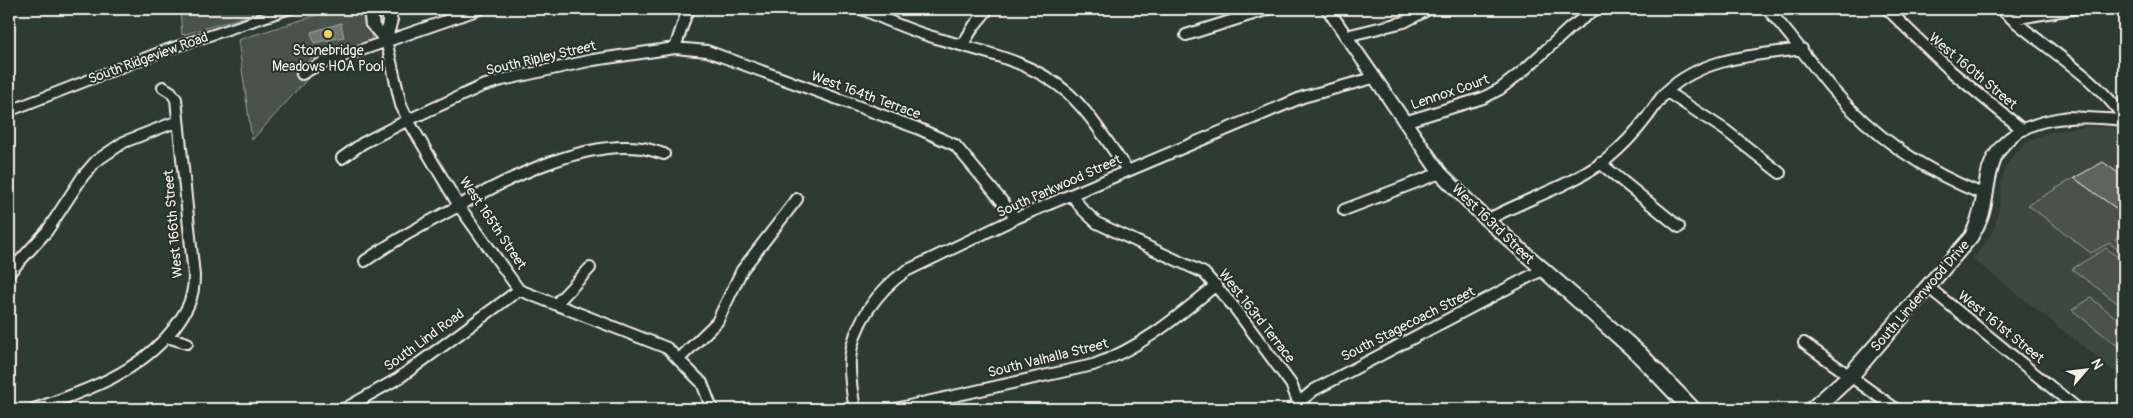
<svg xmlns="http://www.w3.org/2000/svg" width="2133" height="418" viewBox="0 0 2133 418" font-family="Pangolin,sans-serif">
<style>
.built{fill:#3c4841}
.green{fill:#48524c;stroke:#9ea29a}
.water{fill:#6f7770;stroke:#a4a8a0}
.building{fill:#5c655e;stroke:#f4f1e8}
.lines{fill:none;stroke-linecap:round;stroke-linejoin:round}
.street-casing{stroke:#f4f1e8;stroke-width:14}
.secondary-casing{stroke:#f4f1e8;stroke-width:4}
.street{stroke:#26332d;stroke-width:10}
.secondary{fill:#26332d;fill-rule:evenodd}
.poi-dot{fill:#ffd166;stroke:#26332d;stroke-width:2}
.labels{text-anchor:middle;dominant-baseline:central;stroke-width:4;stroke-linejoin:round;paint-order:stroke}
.poi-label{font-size:14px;fill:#f4f1e8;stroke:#26332d}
.street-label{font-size:14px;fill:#f4f1e8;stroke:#26332d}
</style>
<rect width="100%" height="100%" fill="#2e3b34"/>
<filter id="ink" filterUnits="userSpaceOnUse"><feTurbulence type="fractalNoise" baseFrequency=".02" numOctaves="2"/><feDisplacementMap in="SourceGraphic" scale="10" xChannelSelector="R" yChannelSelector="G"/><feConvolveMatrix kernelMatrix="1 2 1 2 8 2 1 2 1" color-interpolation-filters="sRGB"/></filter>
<g filter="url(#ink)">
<path class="built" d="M2093 127 2124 128V379L1973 259 1988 240 1995 227 2000 204 2002 178 2005 169 2013 155 2026 143 2044 134 2071 128Z"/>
<path class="green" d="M180 9H270L182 35Z
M336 9H365L372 38C353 60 315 42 303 69L311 75 252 140 238 40Z
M2074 178 2124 214V233L2115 239 2124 246V254L2109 243 2091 253 2028 205Z
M2106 248 2122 260 2124 259V304L2120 305 2072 269Z
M2091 298 2124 324V351L2072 310Z"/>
<path class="water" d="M341 23 344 37 314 43 311 32Z"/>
<path class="building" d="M2103 162 2124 177V214L2074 178Z"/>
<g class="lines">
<defs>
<path id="street" d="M862 9C886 20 911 31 936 38 983 52 1030 60 1068 93 1092 115 1109 145 1128 171
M1767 9C1791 34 1810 63 1832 89 1874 137 1926 172 1985 195
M1887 9 1952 72 2023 130
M2001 9C2041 47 2092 72 2124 118
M2013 19 2072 9
M1186 35 1269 9
M1346 36 1404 22 1429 9
M386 40 401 105 408 120 459 206 519 290 667 348 702 383 712 409
M963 44 974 26 988 9
M675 48 686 15 690 9
M302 74 318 65 480 9
M1667 92 1725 130 1780 173
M1404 122 1483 98 1500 89 1523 71 1571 27 1596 9
M342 158 363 143 408 120 482 86 502 80 593 60 675 48 707 51 917 128 955 145 1016 218
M1600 163 1679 227
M1072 195 1082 209 1097 223 1204 273 1234 307 1291 384 1301 409
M1344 210 1440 173
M1487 220C1526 199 1570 186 1606 160 1622 147 1636 132 1648 116 1654 108 1659 99 1666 92 1702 57 1756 55 1802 49
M365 261C393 241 423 225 453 209 505 180 581 140 642 148 649 149 657 152 664 154
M9 273 47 231 83 176 96 161 124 142 178 121
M1928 287 2078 409
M556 304 590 268
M167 337 187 343
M1804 343 1896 409
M679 359 717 322 742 270 797 199
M34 409C86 391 139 373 174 328 187 311 194 298 194 276L176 99 171 92 163 87
M344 409 399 378 519 290
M855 409C852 393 849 376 850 359 853 324 878 290 906 271L1016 218 1303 97 1373 78
M895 409 1093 365C1141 348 1177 317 1216 285
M1291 409 1314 390 1542 270"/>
<path id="secondary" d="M276 9H295L294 12 168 54 9 116V106L158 48Z
M364 9H376L379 25 382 27 383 20 381 9H393L397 20 391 43H381L366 26Z
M1321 9H1334L1445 169 1492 216 1644 348 1698 404 1700 409H1681L1632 358 1482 224 1435 177Z
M2068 112 2124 115V125C2081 121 2013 115 1998 168 1993 183 1993 199 1989 213 1987 223 1981 232 1976 241L1856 381 1825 409H1805L1807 404 1844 371 1966 233C1975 214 1977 196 1981 176 1991 131 2026 118 2068 112Z"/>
</defs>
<use href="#street" class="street-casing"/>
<use href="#secondary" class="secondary-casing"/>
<use href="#street" class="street"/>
<use href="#secondary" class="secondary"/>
</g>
</g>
<circle class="poi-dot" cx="328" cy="34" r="5"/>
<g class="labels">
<g class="poi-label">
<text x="328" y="50">Stonebridge<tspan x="328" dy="16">Meadows HOA Pool</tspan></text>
</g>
<g class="street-label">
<text transform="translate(148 58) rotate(-20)">South Ridgeview Road</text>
<text transform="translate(541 58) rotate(-13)">South Ripley Street</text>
<text transform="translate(1973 71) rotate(40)">West 160th Street</text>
<text transform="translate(1450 92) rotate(-19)">Lennox Court</text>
<text transform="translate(866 95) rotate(20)">West 164th Terrace</text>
<text transform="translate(1059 186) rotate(-24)">South Parkwood Street</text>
<text transform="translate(493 223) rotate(56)">West 165th Street</text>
<text transform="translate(173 224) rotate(-95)">West 166th Street</text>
<text transform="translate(1493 224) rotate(44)">West 163rd Street</text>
<text transform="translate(1920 296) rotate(-49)">South Lindenwood Drive</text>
<text transform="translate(1257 316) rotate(52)">West 163rd Terrace</text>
<text transform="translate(1408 324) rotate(-27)">South Stagecoach Street</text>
<text transform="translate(2001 327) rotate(39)">West 161st Street</text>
<text transform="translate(424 340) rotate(-36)">South Lind Road</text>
<text transform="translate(1048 358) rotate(-14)">South Valhalla Street</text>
</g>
</g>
<rect width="2133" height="418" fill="none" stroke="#26332d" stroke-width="30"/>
<rect x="15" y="15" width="2103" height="388" fill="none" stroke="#f4f1e8" stroke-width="2" filter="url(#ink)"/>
<g transform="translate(2086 370) rotate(62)" stroke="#26332d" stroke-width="4" paint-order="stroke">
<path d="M0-4L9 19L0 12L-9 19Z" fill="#f4f1e8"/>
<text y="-8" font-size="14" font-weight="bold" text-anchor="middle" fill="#f4f1e8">N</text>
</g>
</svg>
